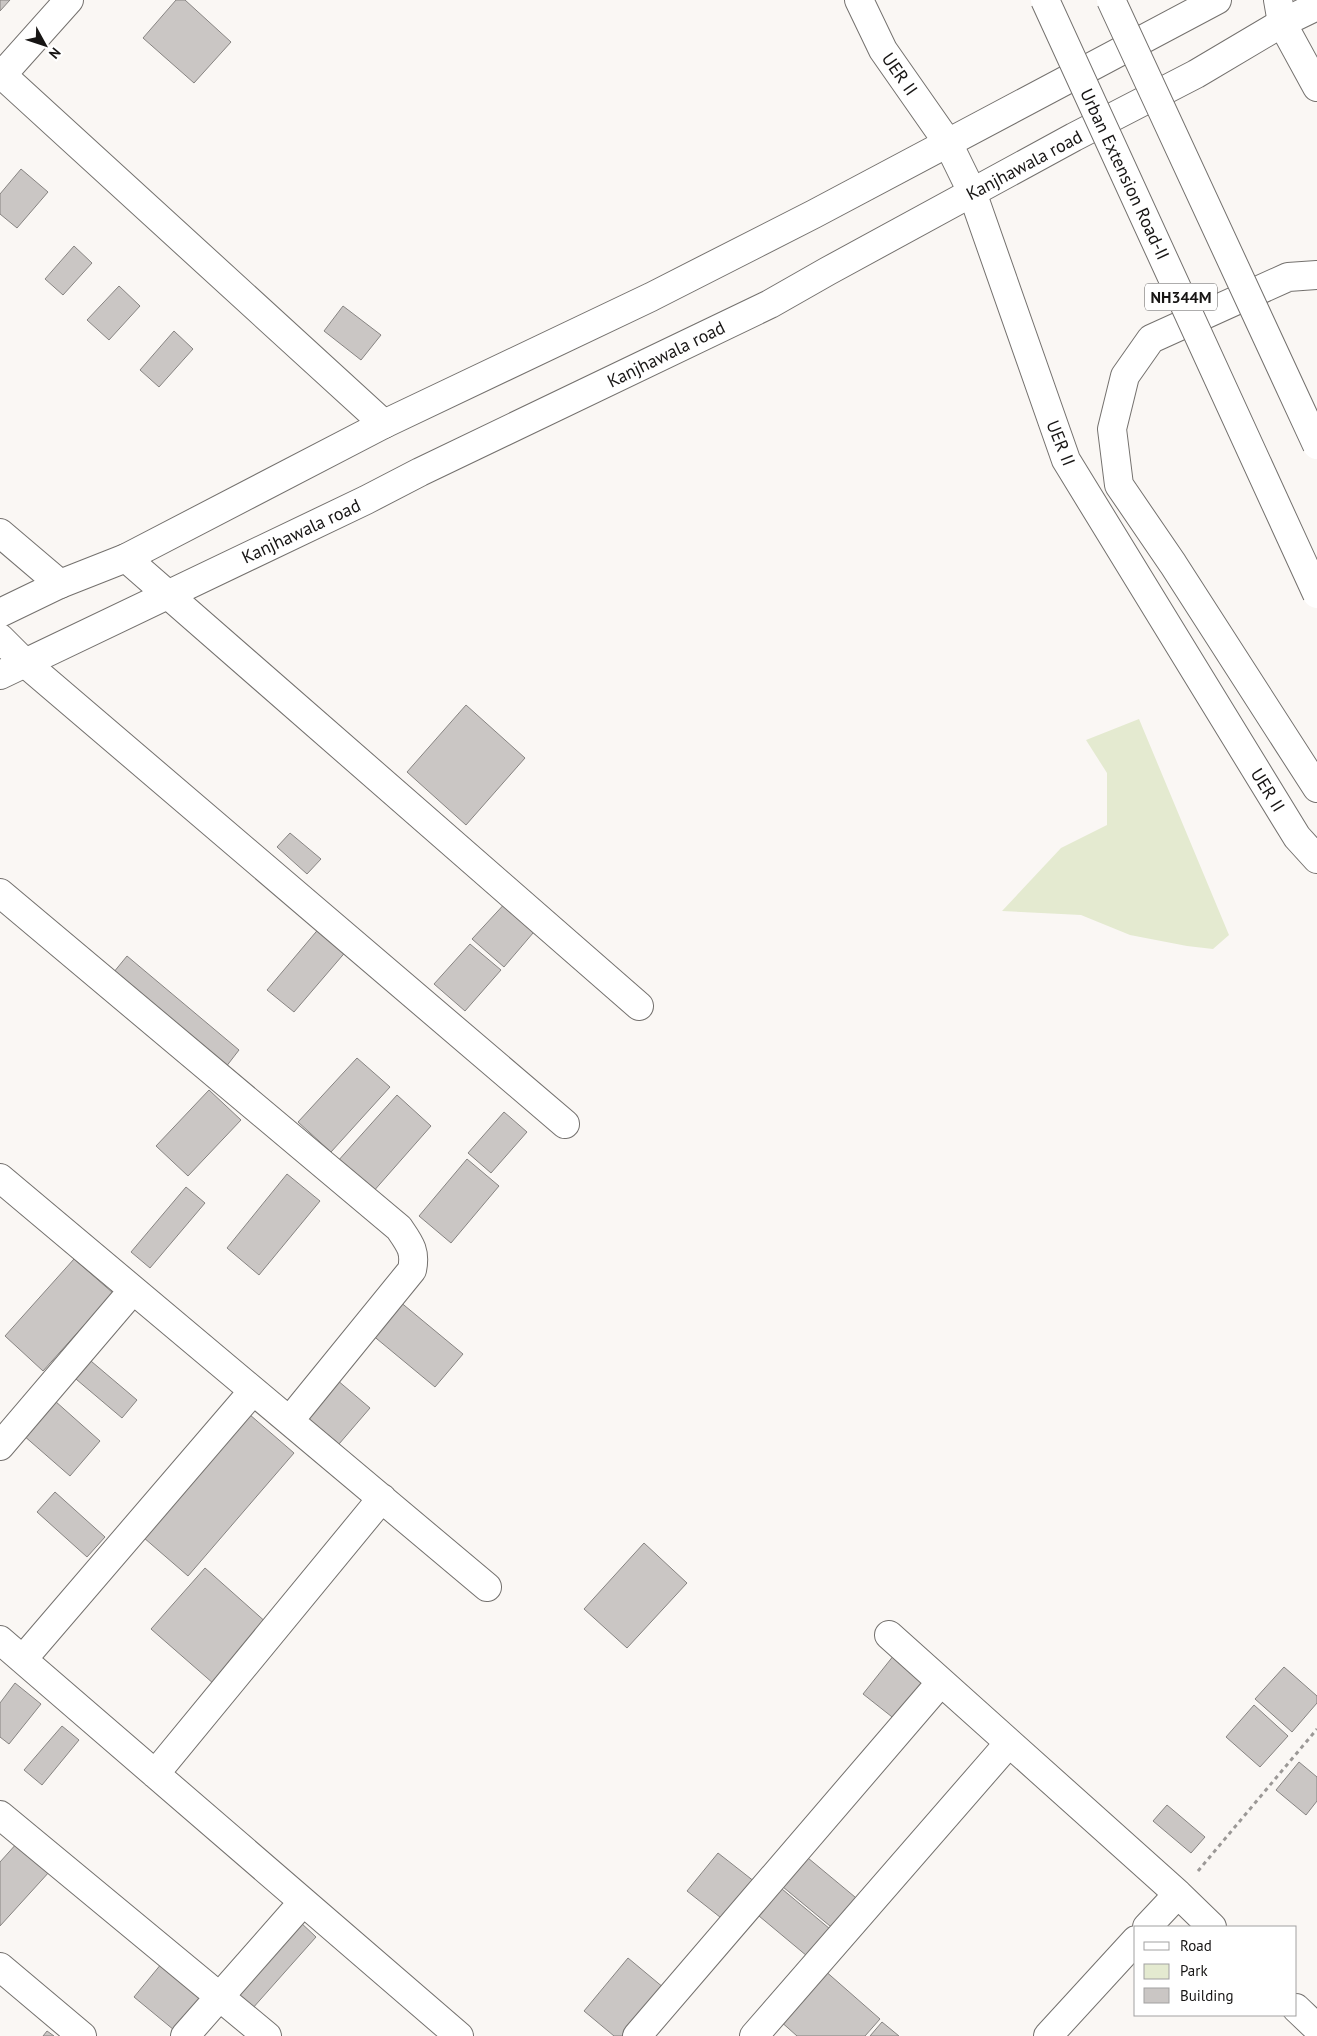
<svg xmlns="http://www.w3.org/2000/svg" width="1317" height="2036" viewBox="0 0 1317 2036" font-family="'PT Sans',sans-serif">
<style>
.green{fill:#e4ead0}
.building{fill:#cac6c4;stroke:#878482}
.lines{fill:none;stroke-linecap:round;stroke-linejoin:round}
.minor-casing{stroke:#74716e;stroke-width:30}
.secondary-casing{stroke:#74716e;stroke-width:30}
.primary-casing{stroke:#74716e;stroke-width:30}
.path{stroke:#9b9896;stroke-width:3;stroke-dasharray:4 4;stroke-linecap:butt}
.minor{stroke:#fff;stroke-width:28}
.secondary{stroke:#fff;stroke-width:28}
.primary{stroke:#fff;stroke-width:28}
.trunk-bridge-casing{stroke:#74716e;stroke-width:30;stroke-linecap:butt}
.trunk-bridge{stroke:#fff;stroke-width:28}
.labels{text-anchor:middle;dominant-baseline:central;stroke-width:4.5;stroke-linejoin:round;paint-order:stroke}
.shield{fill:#fff;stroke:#5d5b5a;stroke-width:1}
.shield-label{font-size:16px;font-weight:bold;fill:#171514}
.street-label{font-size:18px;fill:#171514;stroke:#fff}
</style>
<rect width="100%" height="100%" fill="#faf7f4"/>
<path class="green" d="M1139 719 1229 935 1213 949 1187 946 1130 935 1081 915 1002 911 1061 848 1107 825V773L1086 740Z"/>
<path class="building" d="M0 0H10L0 11Z
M176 0H185L231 42 194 83 143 38Z
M21 169 48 192 17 228 0 214V194Z
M74 246 92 263 63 295 45 279Z
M119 286 140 306 109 340 87 320Z
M343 306 381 335 361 360 324 331Z
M174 331 193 349 159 387 140 370Z
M466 705 525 758 466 825 407 772Z
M290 833 321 859 307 874 277 847Z
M509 899 539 926 504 967 472 939Z
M321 926 348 949 294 1012 267 990Z
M470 944 501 970 465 1011 434 984Z
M127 956 239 1050 222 1072 109 978Z
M357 1058 390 1087 331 1152 298 1122Z
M209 1090 241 1120 188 1176 156 1146Z
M397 1095 431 1126 372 1193 337 1162Z
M504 1112 527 1132 491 1173 468 1153Z
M467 1159 499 1186 451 1243 419 1216Z
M287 1174 320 1201 259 1275 227 1248Z
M186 1187 205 1203 150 1268 131 1252Z
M74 1259 113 1293 43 1371 5 1336Z
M393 1296 463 1354 435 1387 365 1329Z
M85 1356 137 1400 122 1418 70 1374Z
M330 1374 370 1408 339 1444 299 1411Z
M46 1393 100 1441 70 1476 15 1428Z
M242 1408 294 1453 188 1576 136 1531Z
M55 1492 105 1537 87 1557 37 1512Z
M644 1543 687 1583 627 1648 584 1609Z
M205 1568 268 1624 214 1684 151 1629Z
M898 1650 935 1679 901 1724 863 1694Z
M1284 1667 1317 1696V1703L1292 1732 1255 1699Z
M15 1683 41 1704 9 1744 0 1737V1703Z
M1254 1705 1288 1736 1260 1767 1226 1737Z
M62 1726 79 1740 42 1785 24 1770Z
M1299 1762 1317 1777V1801L1306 1815 1276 1790Z
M1167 1805 1205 1837 1191 1853 1153 1821Z
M18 1842 50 1871 0 1926V1862Z
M718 1853 755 1882 725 1921 687 1891Z
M802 1853 861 1902 836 1931 777 1882Z
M776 1884 830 1929 807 1956 753 1911Z
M298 1920 316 1937 252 2009 234 1992Z
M628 1958 664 1988 625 2036H614L584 2011Z
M162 1963 203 1996 174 2030 134 1997Z
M823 1969 880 2019 865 2036H797L779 2020Z
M882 2022 899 2036H870Z
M47 2031 54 2036H43Z"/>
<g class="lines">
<defs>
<path id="minor" d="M0 73 384 424
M2 75 69 0
M0 533 60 584
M126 558 639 1006
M0 638 24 662 565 1124
M0 893 399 1228C410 1244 416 1251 412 1270L290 1420
M0 1178 487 1587
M0 1446 133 1290
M889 1635 1178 1894 1212 1927
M0 1640 459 2036
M23 1659 253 1391
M155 1774 382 1498
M0 1815 267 2036
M1147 1927 1178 1894
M0 1967 82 2036
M1296 2008 1317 2028
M185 2036 303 1902
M637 2036 941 1682
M754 2036 1009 1743
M1048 2036 1136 1940"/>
<path id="secondary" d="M0 613 60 584 126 558 384 424 651 297 814 214 1217 0
M0 675 366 500 420 472 770 304 828 271 1074 137 1196 74 1282 23 1317 6"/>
<path id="primary" d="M859 0 883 50 948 143 972 192 1066 460 1297 837 1317 859
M1278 0 1282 23 1317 87
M1317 275 1288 277 1151 339 1125 376 1112 429 1119 485 1173 564 1317 788"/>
</defs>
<use href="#minor" class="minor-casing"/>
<use href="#secondary" class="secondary-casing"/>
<use href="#primary" class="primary-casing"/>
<path class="path" d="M1198 1871 1317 1729"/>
<use href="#minor" class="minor"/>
<use href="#secondary" class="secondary"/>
<use href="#primary" class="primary"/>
<defs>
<path id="trunk-bridge" d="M1045 0 1317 594
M1111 0 1317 445"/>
</defs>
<use href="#trunk-bridge" class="trunk-bridge-casing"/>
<use href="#trunk-bridge" class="trunk-bridge"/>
</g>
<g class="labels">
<rect class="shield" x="1145" y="283.5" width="72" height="27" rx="4"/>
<g class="shield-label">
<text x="1181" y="297">NH344M</text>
</g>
<g class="street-label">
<text transform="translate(900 74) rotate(55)">UER II</text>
<text transform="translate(1024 165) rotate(-28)">Kanjhawala road</text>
<text transform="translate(1125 174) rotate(65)">Urban Extension Road-II</text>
<text transform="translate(666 354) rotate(-26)">Kanjhawala road</text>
<text transform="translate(1061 443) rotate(68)">UER II</text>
<text transform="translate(301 531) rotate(-25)">Kanjhawala road</text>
<text transform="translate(1268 790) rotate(58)">UER II</text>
</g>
</g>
<rect x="1134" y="1926" width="162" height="90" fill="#ffffff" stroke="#a2a1a1"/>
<rect x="1144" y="1942" width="25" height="8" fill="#ffffff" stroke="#a2a1a1"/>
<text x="1180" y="1951" font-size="15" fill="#171514">Road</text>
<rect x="1144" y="1964" width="25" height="15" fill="#e4ead0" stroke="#a2a1a1"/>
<text x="1180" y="1976" font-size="15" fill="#171514">Park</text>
<rect x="1144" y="1988" width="25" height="15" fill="#cac6c4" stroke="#a2a1a1"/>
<text x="1180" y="2001" font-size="15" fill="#171514">Building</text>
<g transform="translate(45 45) rotate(130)" stroke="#ffffff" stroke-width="4" paint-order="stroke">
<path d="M0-4L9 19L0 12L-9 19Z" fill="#171514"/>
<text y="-8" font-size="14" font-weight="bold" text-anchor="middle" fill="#171514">N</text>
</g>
</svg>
